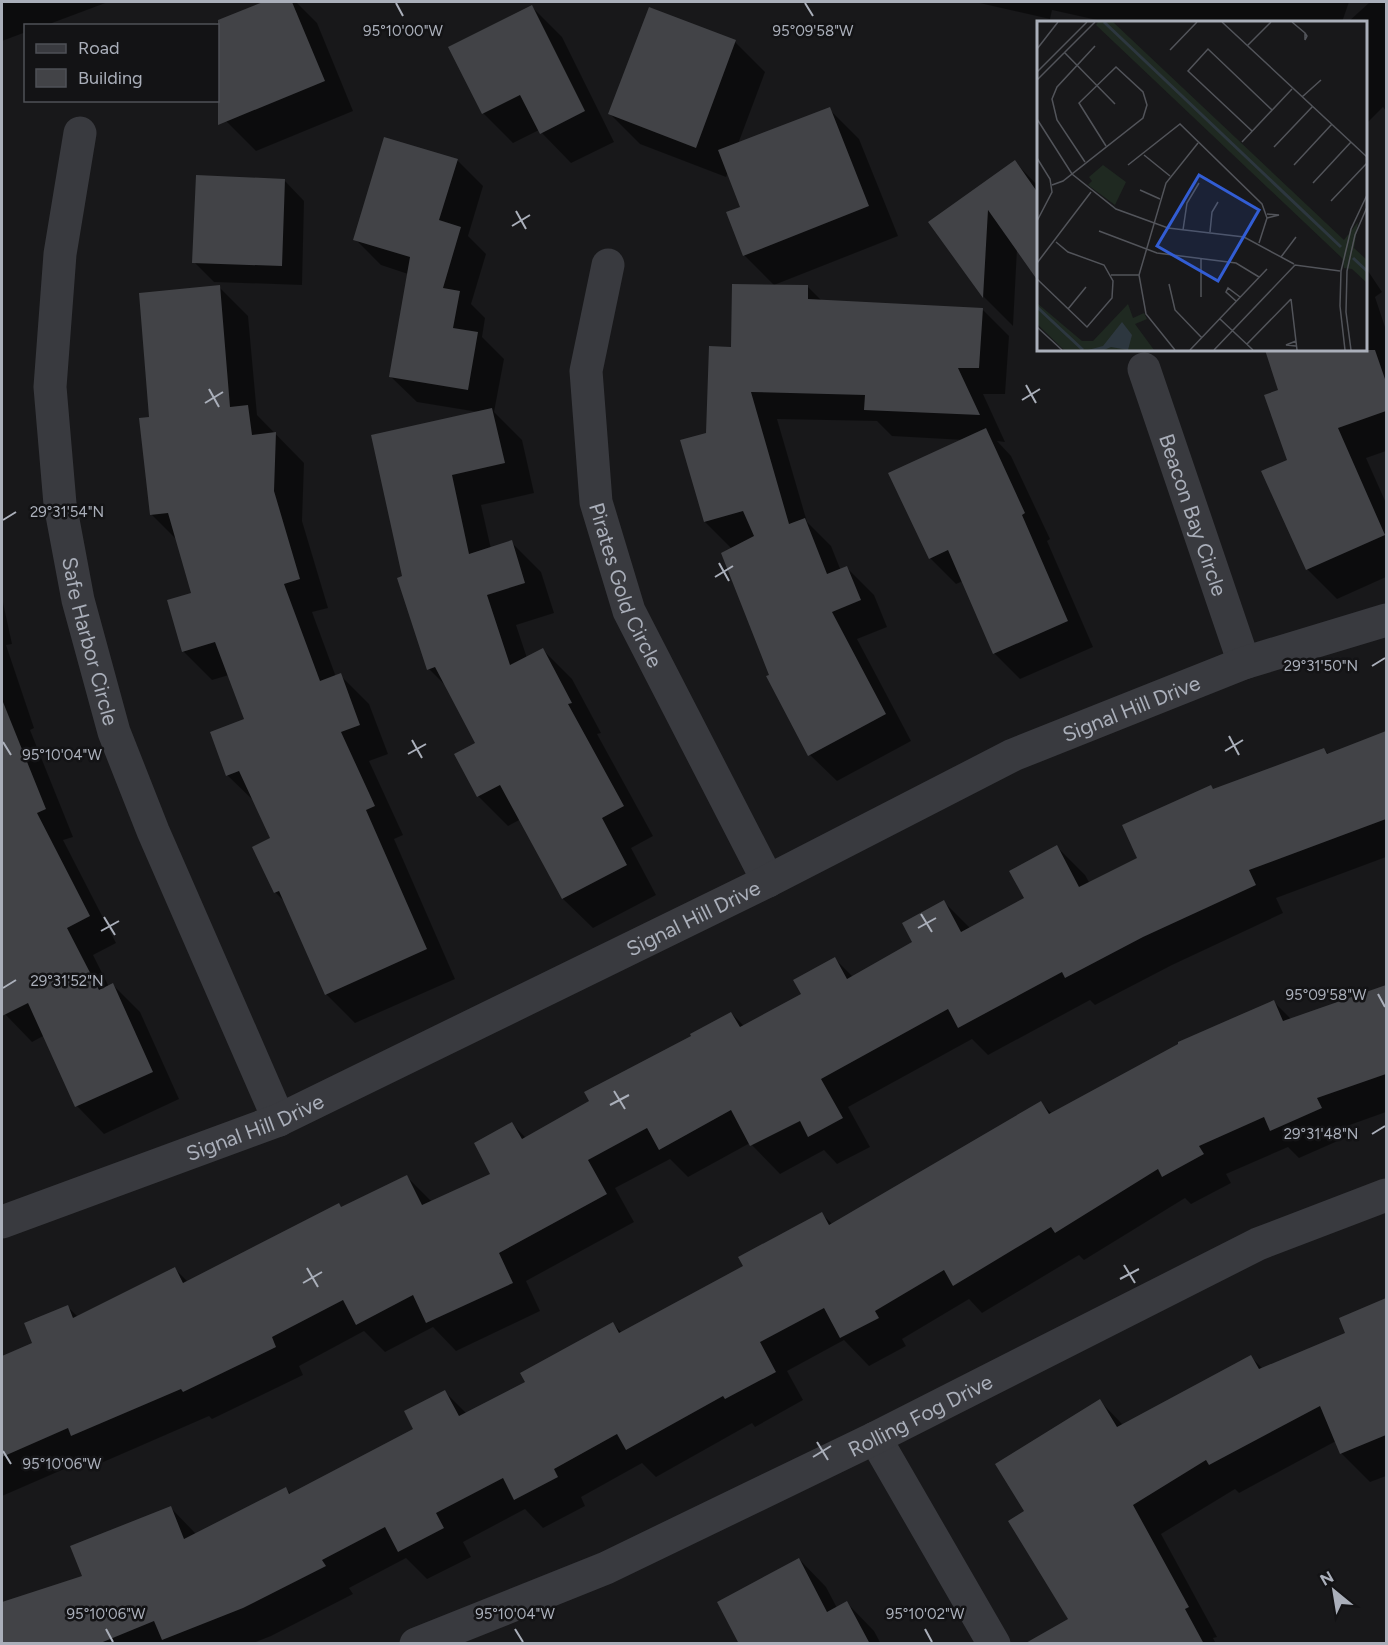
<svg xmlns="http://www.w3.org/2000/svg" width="1388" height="1645" viewBox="0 0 1388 1645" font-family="Figtree,sans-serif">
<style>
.shadow{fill:#0007}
.building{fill:#424347}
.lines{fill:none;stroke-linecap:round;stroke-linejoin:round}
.minor{stroke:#393a3f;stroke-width:33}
.ticks{fill:none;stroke:#aaafba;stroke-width:2}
.labels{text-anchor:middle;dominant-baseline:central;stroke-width:5;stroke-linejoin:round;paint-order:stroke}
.street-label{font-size:21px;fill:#aaafba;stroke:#131315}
.inset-river{fill:none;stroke:#2d373f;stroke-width:3}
.inset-road{fill:none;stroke:#52545a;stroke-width:1.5}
.view{fill:#325dd4;fill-opacity:0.15;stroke:#325dd4;stroke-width:3}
.inset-edge{fill:none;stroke:#aaafba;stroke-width:3}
.ticks-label{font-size:15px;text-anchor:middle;fill:#aaafba;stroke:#131315;stroke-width:5;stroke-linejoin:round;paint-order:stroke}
</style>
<rect width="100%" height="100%" fill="#18181a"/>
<path class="shadow" d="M2 2H108L44 26H26V32L2 41Z
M267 2H296L317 23 353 111 256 151 226 121 217 100 218 26H209Z
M975 2H1349L1342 22H1106L1052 10 1050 19Z
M1370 2H1386V111L1383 107 1366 124V22H1348Z
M532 7 562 37 614 142 571 163 539 130 513 143 483 113Z
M735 42 765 72 738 144 829 109 859 139 898 236 774 285 744 255 742 208 728 172 726 177 640 144 610 114Z
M457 160 483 186 468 236 486 254 471 304 485 318 482 337 504 359 494 412 522 440 534 493 481 505 491 549 511 542 541 572 554 613 516 625 527 658 542 649 572 679 601 733 597 734 653 836 631 848 656 895 593 928 563 899 521 819 508 826 478 796 477 743 447 687 429 669 404 577 478 412 417 402 391 377 408 274 381 265 355 239Z
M1015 162 1038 186V275L1017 249 1013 326 984 297 930 222Z
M284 180 304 201 302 285 214 282 194 262Z
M1366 268 1382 292 1375 297 1386 330V451L1366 458 1386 503V577L1337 599 1307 569 1289 460 1280 391 1266 350H1366Z
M219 287 248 316 257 415 304 463 302 521 328 608 312 612 336 677 340 675 369 704 388 754 369 761 403 835 394 839 455 979 355 1023 326 994 286 903 275 892 272 839 256 803 227 775 245 720 229 675 212 680 183 651 193 594 178 541 152 515 151 418Z
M808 287 822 301 982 309 1009 336 1005 394H983L1005 442 997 441 1011 456 1050 539 1047 541 1093 647 1020 679 994 653 963 581 956 584 930 558 964 440 892 436 877 421 777 419 807 522 831 546 841 571 847 568 874 595 887 627 857 639 911 741 837 781 810 755 732 549 705 522 682 441 708 434 732 348Z
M2 598 12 644 6 645 34 728 30 730 73 837 63 840 116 943 93 955 109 987 113 985 140 1012 179 1099 104 1134 77 1106 45 1035 32 1042 5 1014 2 1007Z
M1386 732V857L1276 898 1283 913 1172 965 1095 1005 1090 1000 988 1055 972 1039 848 1107 870 1147 837 1164 824 1150 780 1174 750 1143 688 1177 670 1159 615 1188 634 1222 526 1281 540 1311 456 1351 433 1327 385 1352 364 1331 299 1366 303 1375 212 1419 209 1416 101 1463 94 1456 2 1496V1358L34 1344 67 1306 78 1317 175 1269 188 1282 407 1177 432 1202 492 1174 512 1124 526 1138 591 1102 731 1013 744 1026 803 995 835 959 853 977 914 943 944 902 971 929 1026 899 1057 847 1085 875 1090 884 1139 859 1210 786 1214 790 1324 749 1329 755Z
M1386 986V1112L1344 1127 1349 1136 1299 1158 1288 1147 1226 1174 1231 1183 1191 1204 1185 1198 1084 1260 1079 1255 982 1313 969 1299 902 1339 906 1346 869 1366 844 1340 787 1371 803 1400 755 1427 752 1423 656 1477 642 1463 581 1497 585 1506 543 1528 525 1509 463 1542 471 1557 427 1579 406 1558 349 1588 353 1594 271 1636 251 1644H2V1603L84 1577 170 1507 196 1534 286 1489 291 1494 415 1429 445 1392 467 1414 527 1383 613 1324 622 1333 745 1267 822 1214 833 1225 1041 1103 1052 1114 1274 1002 1292 1020Z
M1386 1306V1476L1370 1482 1341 1453 1336 1441 1239 1493 1235 1489 1161 1534 1217 1637 1213 1638 1216 1644H1075L1070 1620 1026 1512 1100 1401 1123 1425 1251 1357 1263 1369 1347 1334Z
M799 1559 826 1587 837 1608 847 1603 874 1631 881 1644H741Z"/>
<path class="building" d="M263 2H292L325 81 218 125V20Z
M532 5 585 111 540 134 520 95 482 114 448 47Z
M649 7 736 40 696 148 608 114Z
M830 107 869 206 743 256 726 212 740 207 718 150Z
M384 137 458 159 439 220 461 227 443 288 460 291 453 328 478 332 468 390 389 377 410 257 353 240Z
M1015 160 1038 193V281L988 210 983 298 928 222Z
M196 175 285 179 282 266 192 263Z
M732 284 808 285V299L983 308 979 368H958L980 415 864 410 865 395 751 392 789 524 805 518 827 574 847 566 861 600 832 612 886 714 808 756 766 676 769 675 721 553 754 536 743 511 704 522 680 440 706 433 709 346 731 347Z
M220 285 230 407 248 405 252 435 276 432 274 491 300 579 284 584 320 681 341 673 360 725 341 732 375 806 366 810 427 949 325 995 279 891 274 893 252 847 270 838 239 771 226 776 210 732 244 719 215 642 182 652 167 600 191 593 168 513 150 515 139 418 149 417 139 293Z
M1265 350H1375L1386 382V411L1338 428 1385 535 1306 570 1261 471 1287 460 1264 395 1278 390Z
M492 408 505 463 452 475 469 554 512 540 525 583 487 595 510 665 543 648 572 703 568 704 624 806 602 818 627 865 562 899 500 785 477 797 454 754 475 743 435 667 427 670 397 578 402 576 371 435Z
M986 428 1025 513 1022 515 1068 621 993 654 948 550 929 559 888 473Z
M2 702H3L46 809 37 813 90 916 67 928 99 990 113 983 153 1072 75 1107 28 1003 2 1016Z
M1386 731V819L1249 870 1256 885 1143 937 1065 978 1062 972 958 1028 948 1009 821 1079 843 1118 808 1137 800 1121 750 1146 731 1110 659 1150 647 1128 588 1160 607 1194 499 1253 513 1283 426 1323 413 1295 356 1325 343 1300 272 1337 276 1347 183 1392 181 1389 71 1436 68 1428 2 1457V1356L32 1343 24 1323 68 1305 73 1318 175 1267 183 1283 339 1203 341 1207 407 1175 422 1205 490 1174 474 1143 512 1122 522 1139 589 1101 584 1092 691 1036 690 1034 731 1012 740 1027 801 994 793 980 835 957 847 979 912 942 902 923 944 900 961 932 1024 898 1009 871 1057 845 1079 887 1137 858 1122 825 1211 785 1213 789 1324 748 1327 754Z
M1386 985V1074L1317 1098 1322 1108 1270 1131 1264 1117 1199 1146 1204 1154 1162 1177 1158 1169 1055 1233 1051 1227 953 1286 944 1270 875 1311 879 1318 840 1338 824 1308 760 1342 776 1372 725 1399 723 1396 626 1450 617 1434 554 1469 558 1477 514 1500 503 1478 436 1513 444 1528 398 1552 385 1527 322 1560 326 1566 243 1608 162 1640 154 1621 98 1644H2V1602L82 1576 70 1546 171 1506 184 1539 286 1487 289 1494 413 1429 404 1411 445 1390 459 1416 525 1382 520 1373 613 1322 619 1333 743 1266 738 1257 822 1212 829 1225 1041 1101 1049 1114 1178 1044V1042L1274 1000 1283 1021Z
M1386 1298V1435L1340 1454 1320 1406 1209 1465 1206 1460 1133 1505 1189 1607 1185 1609 1204 1644H1024L1068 1619 1008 1521 1024 1511 995 1464 1100 1399 1117 1427 1251 1355 1259 1369 1345 1333 1339 1318Z
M799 1558 827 1612 847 1601 870 1644H739L717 1602Z"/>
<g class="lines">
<g class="minor">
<path id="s1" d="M80 133 60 254 50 387 60 504 78 600 114 732 153 831 279 1120"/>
<path id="s2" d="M608 265 586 371 596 502 629 611 768 881"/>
<path id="s3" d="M1144 369 1244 663"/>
<path id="s4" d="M2 1222 279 1120 768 881 1013 755 1244 663 1386 620"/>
<path d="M875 1438 994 1644"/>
<path id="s5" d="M416 1644 606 1568 875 1438 1258 1244 1386 1195"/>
</g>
</g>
<path class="ticks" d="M396 3 403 16M805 3 813 16M516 211 526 229M512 226 530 215M1026 385 1036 403M209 389 219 407M1022 400 1040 389M205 403 223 392M3 520 16 512M719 563 729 581M715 577 733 566M1372 666 1385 658M1229 736 1239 755M412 740 422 758M3 742 11 755M1225 751 1243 740M408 754 426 744M921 914 932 932M104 917 115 935M918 928 936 918M101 931 119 921M3 988 16 980M1378 994 1385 1007M614 1091 625 1109M610 1105 629 1095M1372 1134 1385 1126M1124 1265 1135 1283M307 1268 318 1287M1120 1279 1139 1269M303 1283 322 1272M817 1442 828 1460M3 1451 11 1464M813 1457 831 1446M106 1629 113 1642M515 1629 523 1642M925 1629 932 1642"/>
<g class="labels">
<g class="street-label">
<text stroke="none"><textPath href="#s3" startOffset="154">Beacon Bay Circle</textPath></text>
<text stroke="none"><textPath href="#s2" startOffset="328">Pirates Gold Circle</textPath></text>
<text stroke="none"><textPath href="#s1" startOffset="514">Safe Harbor Circle</textPath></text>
<text stroke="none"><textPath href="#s4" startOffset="1242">Signal Hill Drive</textPath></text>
<text stroke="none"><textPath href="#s4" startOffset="756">Signal Hill Drive</textPath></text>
<text stroke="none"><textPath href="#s4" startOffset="270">Signal Hill Drive</textPath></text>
<text stroke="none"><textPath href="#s5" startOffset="554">Rolling Fog Drive</textPath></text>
</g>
</g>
<g transform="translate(1037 21)">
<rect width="330" height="330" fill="#18181a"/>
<path d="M61 1H76L307 219 321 201 317 227 330 239V262L315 248 307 247 305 237 59 4ZM66 144 89 161 78 184 51 164 55 160 52 156ZM0 282 45 320H56L91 283 96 297 107 292 110 298 98 303 117 329H27L0 303Z" fill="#1f2921"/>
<path d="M85 301 95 314 91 329 74 326 67 329H51L66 325Z" fill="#2d373f"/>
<path class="inset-river" d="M67 1 304 226M316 237 330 250M0 286 46 329"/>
<path class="inset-road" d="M185 1 330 136M255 1 268 12 270 15 268 19V12M210 25 234 1M0 28 21 1M133 29 160 1M27 31 78 83M0 51 50 1M0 59 58 1M265 76 284 59M0 98 35 153 79 188 131 207 207 216 257 243M215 110 151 50 171 28 235 89M205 121 255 68M237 126 276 85M107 134 133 155M0 137 13 158 15 171 0 200M48 141 20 99 15 78 20 66 58 25M91 144 143 103 225 183 230 197 222 222M257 144 295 103M276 162 314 121M15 164 26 160 106 97 110 84 106 71 79 46 42 82 69 125M103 169 123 178M294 180 330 142M230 193 242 194 230 197M146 209 150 182 162 162M62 210 120 232 199 242 222 256M173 211 175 191 181 181M244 236 259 216M164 238V276M0 242 54 171M74 254H102M0 258 50 306 75 277 76 260 67 244 31 231 19 221M132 263 138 289 165 317M254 278 260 329M199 280 189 271 191 267 203 276M31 288 49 266M183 298 216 329M0 306 25 329M259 320 249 324 259 325M210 323 254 278M138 329 109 293 102 254 129 162 161 122M153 329 230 248M177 329 258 244 303 250M308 329 303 285 304 250 314 208 330 174M314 329 309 291 310 250 318 214 330 186"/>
<path class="view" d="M162 154 222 189 181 260 120 225Z"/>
<rect width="330" height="330" class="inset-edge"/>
</g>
<g class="ticks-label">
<text x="403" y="36">95°10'00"W</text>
<text x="813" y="36">95°09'58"W</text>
<text x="67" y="517">29°31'54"N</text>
<text x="1321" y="671">29°31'50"N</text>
<text x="62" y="760">95°10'04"W</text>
<text x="67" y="986">29°31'52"N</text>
<text x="1326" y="1000">95°09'58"W</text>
<text x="1321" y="1139">29°31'48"N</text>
<text x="62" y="1469">95°10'06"W</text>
<text x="106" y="1619">95°10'06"W</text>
<text x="515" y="1619">95°10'04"W</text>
<text x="925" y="1619">95°10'02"W</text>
</g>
<rect width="1388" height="1645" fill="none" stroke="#aaafba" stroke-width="6"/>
<rect x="24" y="24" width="195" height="78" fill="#131315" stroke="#4f5157" stroke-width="1.5"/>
<rect x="36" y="44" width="30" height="9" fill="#393a3f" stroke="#4f5157" stroke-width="1.5"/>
<text x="78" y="54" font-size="18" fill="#aaafba">Road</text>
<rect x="36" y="69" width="30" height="18" fill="#424347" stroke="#4f5157" stroke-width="1.5"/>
<text x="78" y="84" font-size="18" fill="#aaafba">Building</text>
<g transform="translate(1334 1591) rotate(330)" stroke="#131315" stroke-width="4.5" paint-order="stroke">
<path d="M0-4.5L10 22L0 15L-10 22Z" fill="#aaafba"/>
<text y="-9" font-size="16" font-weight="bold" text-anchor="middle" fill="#aaafba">N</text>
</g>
</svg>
